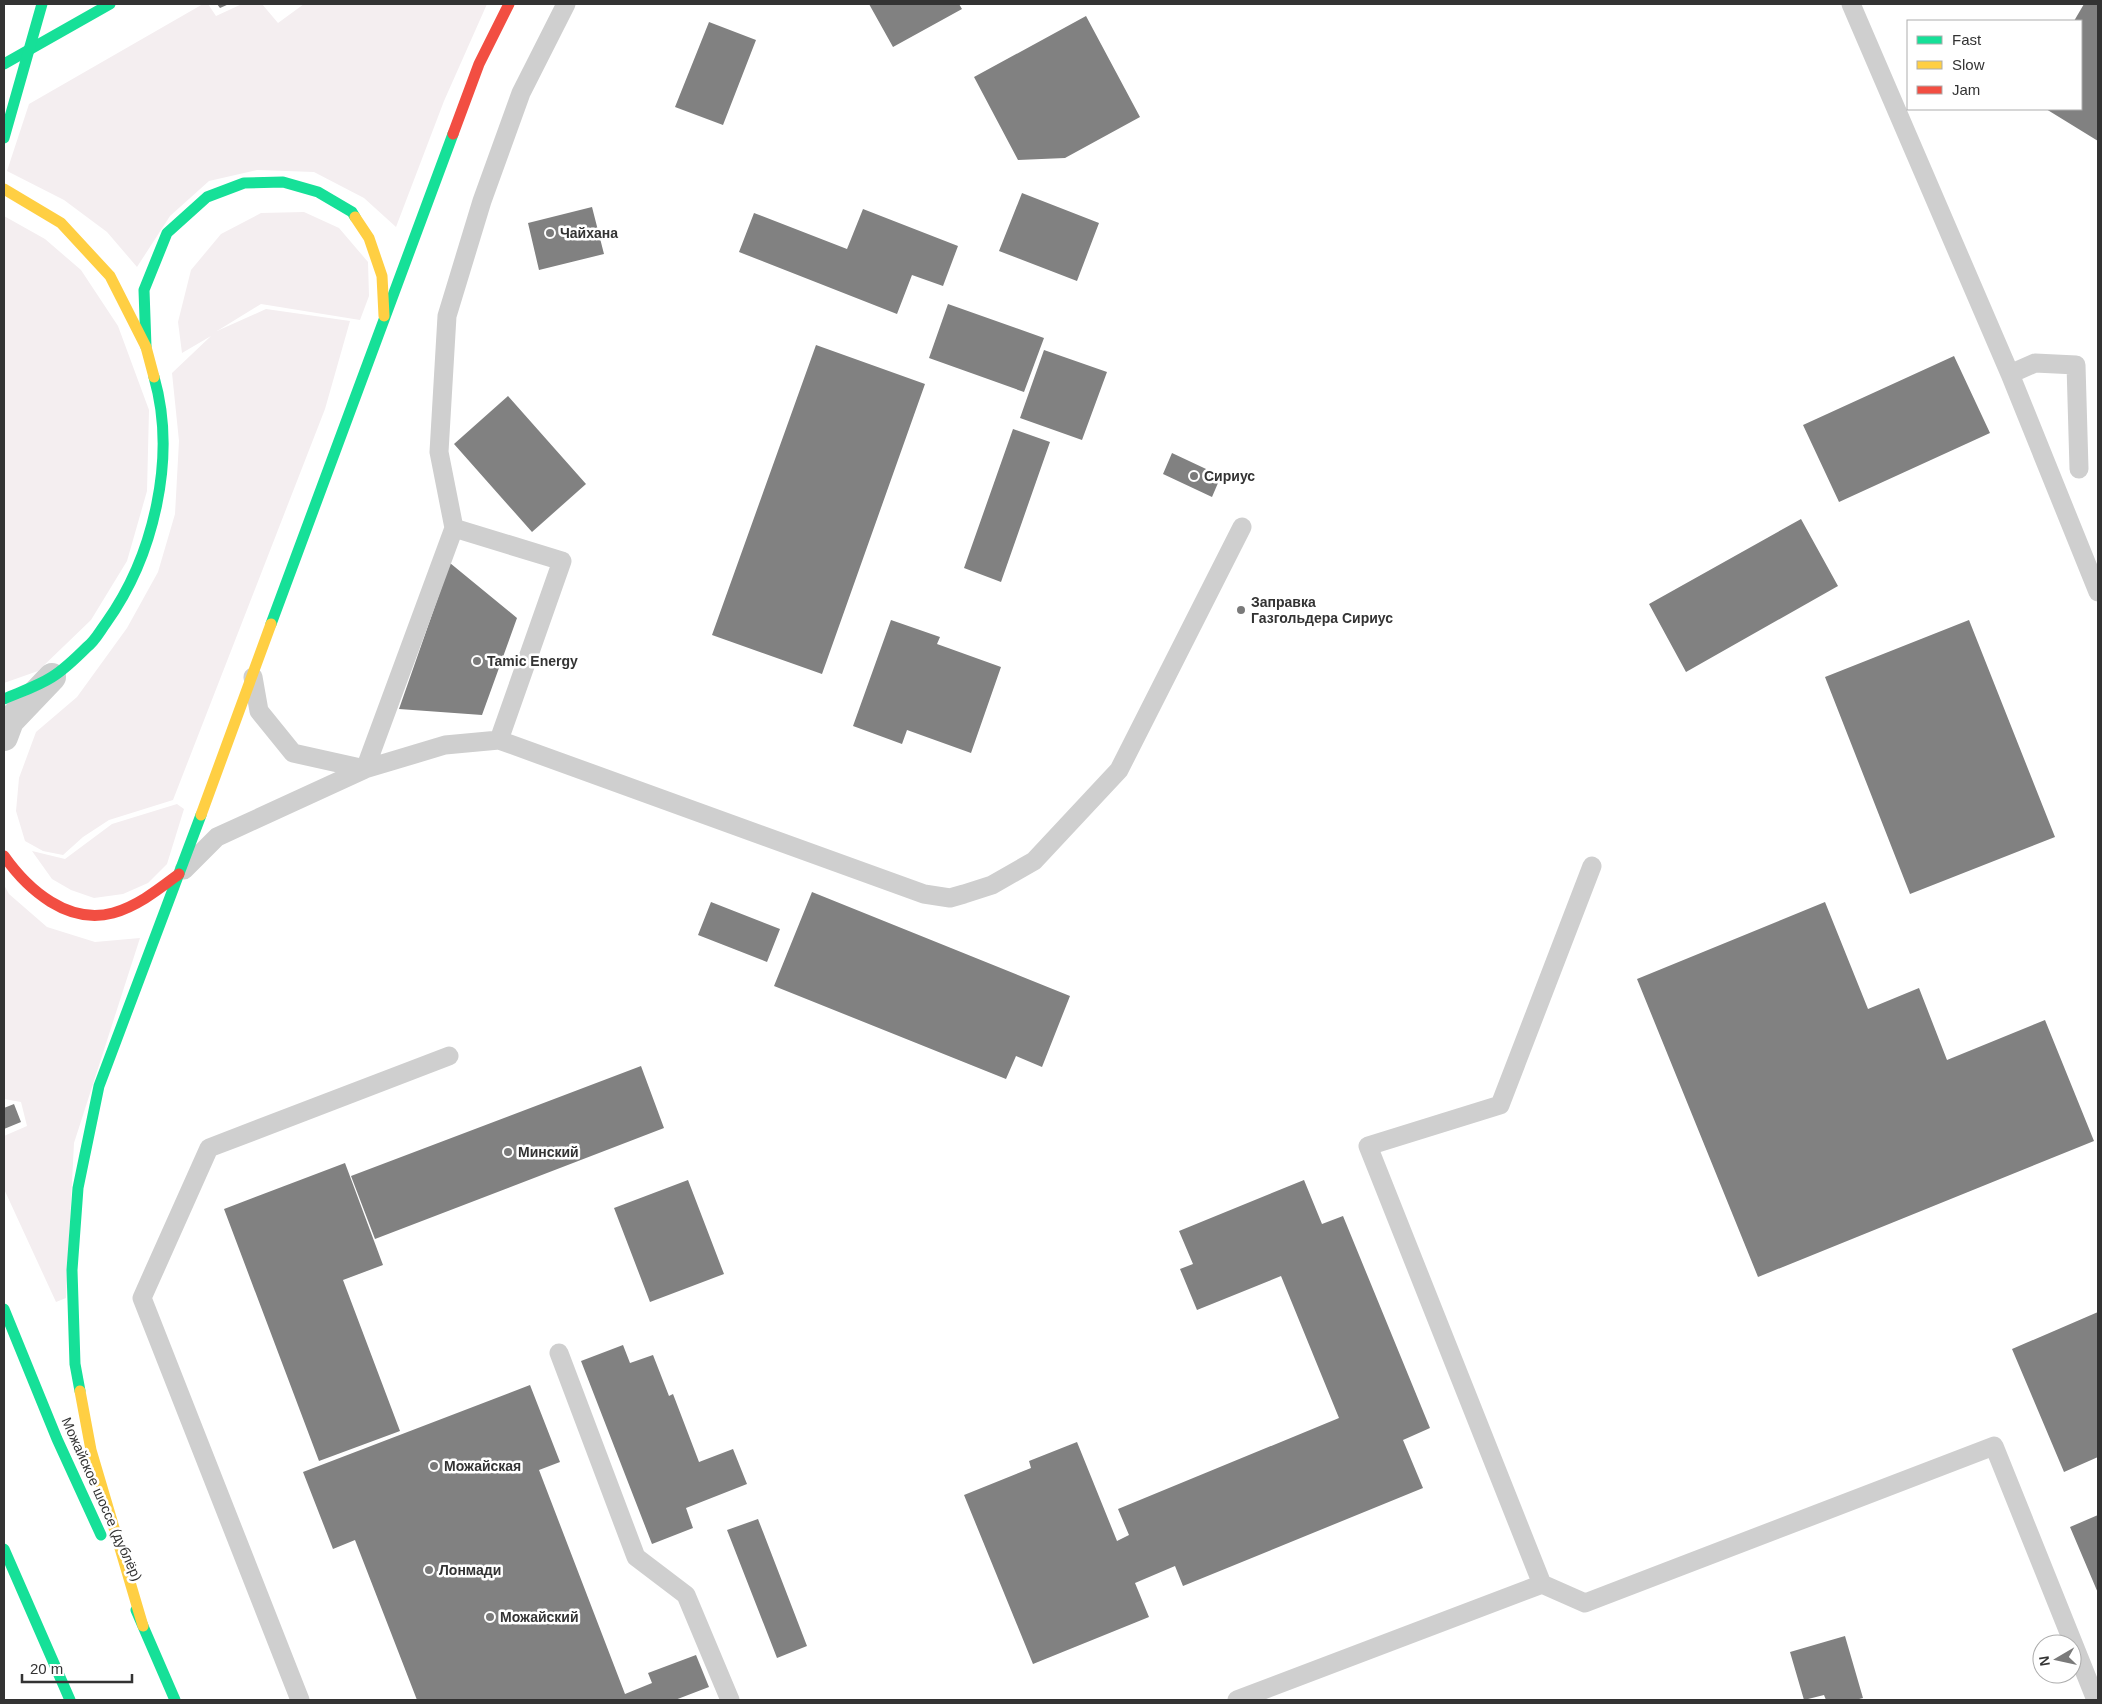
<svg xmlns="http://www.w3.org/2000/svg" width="2102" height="1704" viewBox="0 0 2102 1704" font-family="Helvetica,sans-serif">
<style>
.green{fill:#f4eef0}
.building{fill:#818181}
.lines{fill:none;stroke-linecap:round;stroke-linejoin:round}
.lane{stroke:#cfcfcf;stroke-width:19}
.street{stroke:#cfcfcf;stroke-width:28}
.fast{stroke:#16e098;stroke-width:11}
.slow{stroke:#ffcf43;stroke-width:11}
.jam{stroke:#f24e42;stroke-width:11}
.fast-bridge{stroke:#16e098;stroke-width:11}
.poi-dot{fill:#7a7a7a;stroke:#fff;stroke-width:2}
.labels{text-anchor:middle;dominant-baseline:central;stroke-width:5;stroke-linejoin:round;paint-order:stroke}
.poi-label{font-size:14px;font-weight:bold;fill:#333;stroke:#fff;text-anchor:start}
.street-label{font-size:14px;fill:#333;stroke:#fff}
</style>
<rect width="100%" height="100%" fill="#fff"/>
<path class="green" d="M203 4H208L216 16 242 4H262L278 23 304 4H487L444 101 396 227 364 198 314 172 257 170 209 181 170 216 137 267 107 232 64 200 7 171 29 104Z
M304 212 339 228 368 262 369 296 360 320 261 304 217 331 266 309 350 321 325 409 173 800 109 820 83 837 63 855 43 851 25 841 16 811 19 778 36 732 77 697 127 628 158 572 175 514 179 441 172 373 211 336 182 353 178 322 191 270 221 234 261 213Z
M4 216 45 239 81 270 118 326 149 410 147 491 127 561 91 620 38 671 4 683Z
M177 804 184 809 167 864 148 883 123 894 94 898 71 890 52 879 32 851 65 859 112 824Z
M4 885 9 894 47 927 95 942 140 938 74 1143 66 1298 56 1302 4 1189V1136L27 1126 21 1102 4 1099Z"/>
<path class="building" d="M217 4H229L220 8Z
M869 4H959L962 9 893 47Z
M2084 4H2098V141L2046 109H2081V21H2074Z
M1086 16 1140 117 1065 158 1018 160 974 77Z
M709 22 756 40 723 125 675 107Z
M1022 193 1099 223 1077 281 999 251Z
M592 207 604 254 539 270 528 223Z
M863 209 958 246 943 286 912 275 897 314 739 252 754 213 847 249Z
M948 304 1044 338 1024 392 929 358Z
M816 345 925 384 822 674 712 635Z
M1044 350 1107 372 1082 440 1020 418Z
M1954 356 1990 433 1839 502 1803 425Z
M508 396 586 484 532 532 454 444Z
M1013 429 1050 442 1001 582 964 568Z
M1172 453 1221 476 1212 497 1163 474Z
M1801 519 1838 586 1686 672 1649 604Z
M450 563 517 618 482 715 399 709Z
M891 620 940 637 937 644 1001 667 971 753 907 730 902 744 853 726Z
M1969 620 2055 837 1910 894 1825 677Z
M812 892 1070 996 1042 1067 1016 1056 1006 1079 774 986Z
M711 902 780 929 767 962 698 935Z
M1825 902 1868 1009 1919 988 1947 1060 2045 1020 2094 1141 1758 1277 1637 979Z
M641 1066 664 1128 375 1239 351 1176Z
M14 1104 21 1122 4 1129V1108Z
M345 1163 383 1265 343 1280 400 1431 319 1461 224 1209Z
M688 1180 724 1274 650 1302 614 1208Z
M1304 1180 1322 1224 1343 1216 1430 1428 1403 1440 1423 1488 1183 1586 1175 1566 1135 1583 1149 1617 1033 1664 964 1495 1031 1468 1029 1461 1077 1442 1117 1541 1129 1535 1118 1509 1339 1418 1281 1276 1197 1310 1180 1269 1193 1264 1179 1231Z
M2098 1312V1457L2064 1472 2012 1349Z
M623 1345 630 1363 653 1355 669 1396 673 1394 699 1462 733 1449 747 1484 686 1508 693 1528 652 1544 581 1361Z
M530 1385 560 1462 539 1470 625 1694 652 1683 648 1673 696 1655 709 1687 675 1700H417L355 1540 333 1549 303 1472Z
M2098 1515V1593L2070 1527Z
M758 1519 807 1646 777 1658 727 1530Z
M1845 1636 1863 1698 1855 1700H1826L1824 1695 1804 1700 1790 1652Z"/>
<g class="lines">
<path class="lane" d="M1851 4 2010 374 2098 592
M2010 374 2035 363 2076 365 2079 469
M499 740 924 894 950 898 964 894 992 885 1034 861 1119 770 1242 527
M365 769 454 528 439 452 447 316 482 201 521 93 566 4
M365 769 445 745 499 740 562 561 454 528
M184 870 217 837 365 769 293 753 259 711 253 677
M559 1353 636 1557 686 1595 730 1700
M1542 1584 1368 1146 1500 1105 1592 866
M300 1700 142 1298 209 1148 449 1056
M1237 1700 1542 1584 1585 1603 1994 1446 2096 1700"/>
<path class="street" d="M4 737 10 721 52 677"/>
<path class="fast" d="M4 64 110 4
M146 347 144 290 167 233 207 197 244 183 283 182 318 192 352 212 355 217
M271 624 453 134
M4 699C20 692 38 686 52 677 65 669 77 657 87 647 95 641 100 631 106 623 154 556 177 457 154 377
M4 1309 57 1439 101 1535
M80 1391 75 1364 72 1270 78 1188 99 1086 201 815
M4 1549 70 1700
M136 1610 175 1700"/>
<path class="slow" d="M4 189 61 223 110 276 146 347 154 377
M355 217 369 238 382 276 384 316
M201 815 271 624
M80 1391 91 1450 143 1626"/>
<path class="jam" d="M453 134 479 64 509 4
M4 856C28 890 68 925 113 913 138 906 159 889 179 874"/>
<path class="fast-bridge" d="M4 138 42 4"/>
</g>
<g class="poi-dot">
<circle cx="550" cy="233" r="5"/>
<circle cx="1194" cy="476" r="5"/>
<circle cx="1241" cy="610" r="5"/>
<circle cx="477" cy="661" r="5"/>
<circle cx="508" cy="1152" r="5"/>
<circle cx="434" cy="1466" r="5"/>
<circle cx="429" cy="1570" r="5"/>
<circle cx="490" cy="1617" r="5"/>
</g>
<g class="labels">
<g class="poi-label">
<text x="560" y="233">Чайхана</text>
<text x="1204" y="476">Сириус</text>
<text x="1251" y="602">Заправка<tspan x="1251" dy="16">Газгольдера Сириус</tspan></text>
<text x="487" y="661">Tamic Energy</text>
<text x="518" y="1152">Минский</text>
<text x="444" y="1466">Можайская</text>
<text x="439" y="1570">Лонмади</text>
<text x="500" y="1617">Можайский</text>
</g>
<g class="street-label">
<text transform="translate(102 1499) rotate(66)">Можайское шоссе (дублёр)</text>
</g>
</g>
<rect width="2102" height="1704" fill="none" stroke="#333333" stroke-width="10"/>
<rect x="1907" y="20" width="175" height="90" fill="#ffffff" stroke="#adadad"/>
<rect x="1917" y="36" width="25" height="8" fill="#16e098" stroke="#adadad"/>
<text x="1952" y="45" font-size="15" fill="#333333">Fast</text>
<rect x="1917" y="61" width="25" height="8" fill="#ffcf43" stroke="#adadad"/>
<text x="1952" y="70" font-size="15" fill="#333333">Slow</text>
<rect x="1917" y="86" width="25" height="8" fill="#f24e42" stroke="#adadad"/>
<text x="1952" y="95" font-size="15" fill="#333333">Jam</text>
<g transform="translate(2057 1659) rotate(261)"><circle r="24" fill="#ffffff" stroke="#adadad"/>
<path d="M0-4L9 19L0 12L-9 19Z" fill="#7a7a7a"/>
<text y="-8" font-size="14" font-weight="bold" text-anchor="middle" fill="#333333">N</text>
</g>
<path d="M22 1674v8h110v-8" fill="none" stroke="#333333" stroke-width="2.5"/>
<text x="30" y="1674" font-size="15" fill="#333333" stroke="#ffffff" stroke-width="4" paint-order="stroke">20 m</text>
</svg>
